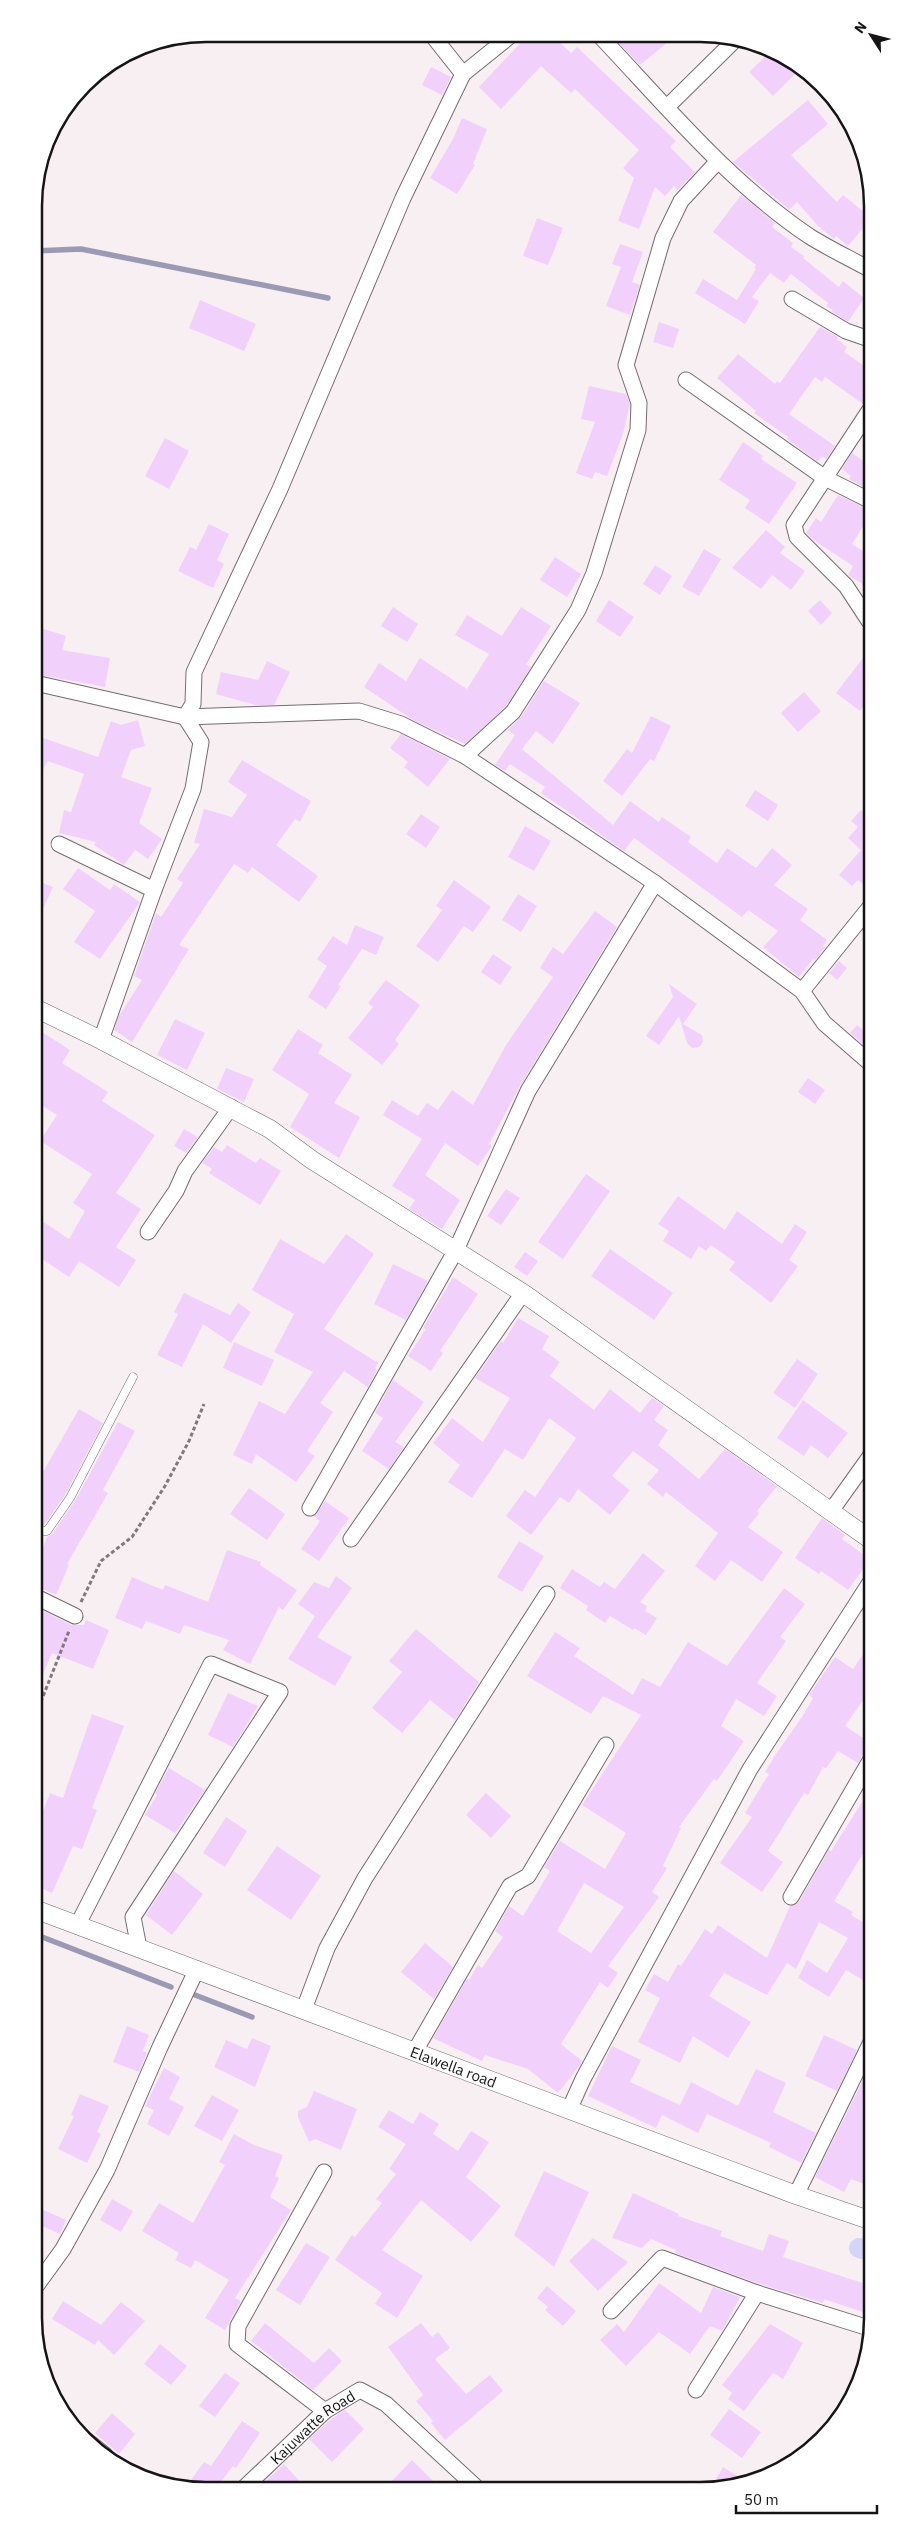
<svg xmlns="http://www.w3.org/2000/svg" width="906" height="2525" viewBox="0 0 906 2525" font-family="'IBM Plex Sans',sans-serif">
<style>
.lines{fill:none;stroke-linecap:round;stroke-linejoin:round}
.stream{stroke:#9b9ab4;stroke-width:5.5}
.canal{stroke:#d4d3f8;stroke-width:20}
.building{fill:#f1d1fb;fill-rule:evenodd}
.service-casing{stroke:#746c70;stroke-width:9}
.minor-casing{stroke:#746c70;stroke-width:17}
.tertiary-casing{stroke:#746c70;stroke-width:19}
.path{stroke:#807a7d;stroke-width:3;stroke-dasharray:4 2.5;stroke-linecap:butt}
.service{stroke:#fff;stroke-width:8}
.minor{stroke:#fff;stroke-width:15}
.tertiary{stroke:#fff;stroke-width:18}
.labels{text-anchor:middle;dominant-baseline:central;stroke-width:4;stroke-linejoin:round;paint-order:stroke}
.street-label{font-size:15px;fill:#171416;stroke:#fff}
.rim{fill:none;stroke:#171416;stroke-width:2.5}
</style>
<rect width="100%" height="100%" fill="#f8eff3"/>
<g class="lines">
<path class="stream" d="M34 251 81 249 328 298
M37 1935 171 1987
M195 1995 252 2017"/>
<path class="canal" d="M859 2248 872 2252"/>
</g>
<path class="building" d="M527 36H553L571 53 577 47 676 141 670 147 695 172 678 190 674 186 665 196 655 187 639 229 618 221 634 178 623 168 639 150 575 89 571 93 541 66 501 109 479 87Z
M625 36 674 37 640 65 618 42Z
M772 50 800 69 773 96 749 72Z
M431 67 451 77 442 95 422 85Z
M808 100 828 124 791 155 837 202 843 195 869 216V221L848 246 836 236 834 239 818 226 797 202 789 210 786 207 733 162Z
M462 118 487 129 473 164 475 165 457 194 430 178 453 139Z
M741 195 775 223 772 227 793 243 791 247 804 256 803 258 839 287 843 281 864 298 848 322 831 311 833 310 826 306 828 303 791 274 784 283 770 273 752 297 759 301 745 324 695 293 703 279 737 300 756 269 754 268 756 265 713 232Z
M537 218 563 228 548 265 523 256Z
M620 244 643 252 632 282 640 285 630 315 606 306 621 267 612 264Z
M200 300 256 324 244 351 189 328Z
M659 322 679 329 673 348 653 342Z
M820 327 838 337 837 339 847 347 844 352 869 369V402L863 404 825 377 822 382 815 377 789 414 835 446 826 459 822 456 818 462 787 439 788 437 754 413 756 411 717 378 738 354 775 384 777 381 780 383Z
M589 386 626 394 630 404 623 434 607 476 595 472 592 479 576 473 595 422 581 419Z
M165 438 189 451 169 489 145 476Z
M743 442 763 456 761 459 797 483 769 524 745 508 750 500 719 480Z
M852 453 869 465V490L849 479 851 476 842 469Z
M838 495 869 509V517L852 544 863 551 869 540V577L864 585 848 575 853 566 815 541 806 533 816 518 821 522Z
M209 524 229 534 217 560 224 564 213 588 178 571 190 547 196 550Z
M766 530 785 547 780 553 805 571 791 590 772 575 761 589 732 568Z
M704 549 721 559 699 596 682 587Z
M555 557 581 574 567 597 540 580Z
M655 565 672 576 660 595 643 584Z
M609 600 634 617 620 637 596 621Z
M820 600 832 613 821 625 808 611Z
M393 607 418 624 407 642 381 626Z
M521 607 551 626 526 664 531 667 506 706 465 744 413 720 364 687 379 663 406 681 420 658 467 689 489 654 455 635 467 615 502 636Z
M41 628 66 636 62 650 110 658 105 687 35 674V648Z
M870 649V699L860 711 836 693Z
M267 661 290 672 274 705H255L216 694 221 672 258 680Z
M544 681 580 703 553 744 536 731 522 749 613 825 630 801 659 822 662 817 691 837 688 842 717 863 727 848 756 868 772 848 792 865 774 885 808 909 800 920 827 940 823 946 825 948 815 960 813 959 799 977 763 947 778 931 748 910 742 917 634 838 624 851 541 793 545 787 510 764 505 771 495 765 515 735 508 730 521 717Z
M804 692 821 711 798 732 781 713Z
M651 716 671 726 654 761 650 759 622 796 603 781 627 749 632 753Z
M138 720 145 746 131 750 121 777 152 788 139 823 162 839 148 859 135 850 124 865 94 845 96 842 59 833 64 810 71 812 84 774 48 761 35 783V735L98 757 111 721 121 725Z
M401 734 450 759 428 787 404 767 408 762 390 748Z
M242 760 311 801 300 822 295 819 276 845 318 876 299 902 252 867 248 873 234 864 179 945 189 949 132 1042 114 1030 119 1016 142 980 134 976 156 913 161 917 183 883 177 879 200 844 194 843 204 809 232 817 247 795 228 782Z
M755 790 778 805 768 821 745 806Z
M861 810 868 817 870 815V891L858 880 852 886 839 875 861 850 848 838 858 827 851 821Z
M421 814 440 827 426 848 406 834Z
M525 826 551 841 534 871 508 857Z
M78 868 110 890 114 884 140 902 100 959 74 942 95 911 63 889Z
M35 880 53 887 35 926Z
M454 880 491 907 473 932 464 926 438 962 416 946 442 910 436 906Z
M518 894 537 906 521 932 502 920Z
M595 911 617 927 520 1086 489 1144 492 1146 478 1166 445 1143 425 1175 460 1200 442 1229 409 1209 415 1200 392 1186 422 1139 383 1115 392 1100 418 1116 427 1103 438 1110 452 1090 473 1105 506 1045 553 977 540 968 553 947 563 954Z
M355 925 384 937 376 955 362 949 338 985 341 986 326 1009 308 997 327 966 317 959 333 936 347 945Z
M493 954 512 967 500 985 481 972Z
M839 961 847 968 837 980 829 973Z
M386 980 420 1005 395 1040 399 1044 382 1065 348 1038 373 1007 368 1003Z
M669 984 697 1004 683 1024 702 1035 703 1042 699 1047 692 1048 687 1043 679 1016 659 1045 646 1036 673 997Z
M175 1019 205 1033 187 1070 157 1055Z
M857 1025 870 1035 863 1044 850 1033Z
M298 1029 323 1045 318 1053 352 1075 334 1103 360 1117 339 1158 290 1127 309 1094 272 1070Z
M42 1032 70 1050 62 1063 108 1092 102 1101 155 1135 116 1193 141 1209 116 1247 136 1260 119 1287 79 1261 69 1277 36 1255V1217L69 1239 85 1211 73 1203 92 1174 40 1141 57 1115 35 1101V1042Z
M226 1068 254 1079 244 1102 217 1089Z
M808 1078 825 1090 815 1104 798 1092Z
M184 1129 198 1137 186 1153 174 1146Z
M227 1145 256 1163 260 1158 281 1171 260 1205 209 1173 212 1169 202 1163 214 1147 222 1152Z
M586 1174 610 1191 563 1259 538 1242Z
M506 1189 520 1198 501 1225 487 1216Z
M678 1196 725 1230 737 1211 782 1244 795 1224 807 1232 789 1260 798 1266 771 1303 729 1270 735 1262 711 1245 706 1251 699 1246 691 1259 663 1241 669 1231 658 1224Z
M346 1234 374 1254 324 1329 378 1363 375 1368 377 1370 368 1387 344 1371 320 1403 333 1412 307 1451 315 1456 296 1482 256 1454 252 1464 233 1455 259 1401 285 1414 313 1372 274 1352 294 1314 252 1290 280 1239 324 1264Z
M610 1249 673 1293 654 1320 591 1276Z
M525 1252 538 1261 527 1276 514 1267Z
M393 1264 428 1281 406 1320 374 1304Z
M453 1277 478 1294 440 1351 443 1353 431 1371 408 1356 426 1329 423 1328Z
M184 1293 230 1315 238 1303 251 1312 231 1343 203 1324 182 1367 157 1355 178 1314 174 1312Z
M518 1318 549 1336 542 1349 560 1362 550 1376 594 1410 610 1389 640 1413 652 1398 664 1406 654 1420 668 1430 658 1445 699 1479 725 1449 777 1486 757 1511 759 1513 748 1527 783 1552 762 1582 731 1560 715 1581 695 1566 718 1533 666 1492 663 1497 647 1484 659 1470 633 1451 612 1476 630 1490 610 1515 578 1489 569 1503 560 1497 531 1535 506 1516 525 1490 535 1497 576 1438 549 1418 523 1460 505 1449 472 1498 448 1482 460 1465 433 1443 452 1418 483 1442 510 1398 475 1378 501 1341 503 1343Z
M234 1342 274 1360 262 1386 223 1368Z
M797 1359 818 1374 795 1408 773 1393Z
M393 1380 424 1402 395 1442 404 1447 389 1469 362 1451 383 1418 375 1413Z
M803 1400 848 1433 828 1458 811 1445 804 1456 777 1438Z
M79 1409 103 1423 65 1495 44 1525 36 1520V1484Z
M118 1422 135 1431 103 1490 108 1493 67 1564 69 1565 56 1595 36 1586V1564L47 1537 52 1534 75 1501Z
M249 1488 285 1514 267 1540 230 1514Z
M325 1501 349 1518 319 1561 301 1549 320 1521 314 1516Z
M822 1518 845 1535 842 1539 870 1559 848 1590 821 1571 819 1574 795 1558Z
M519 1541 544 1556 522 1592 497 1577Z
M227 1550 261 1562 260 1565 297 1590 283 1610 279 1607 250 1664 223 1650 229 1640 184 1625 180 1634 146 1621 142 1629 115 1618 132 1577 163 1590 165 1585 208 1602Z
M643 1553 665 1571 640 1602 647 1606 645 1611 657 1618 646 1635 634 1628 633 1630 610 1616 605 1623 586 1610 588 1606 560 1588 572 1569 600 1587 604 1582 615 1589Z
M336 1576 352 1588 317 1637 352 1657 335 1686 288 1659 315 1616 298 1604 314 1582 329 1588Z
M784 1588 805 1604 780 1637 786 1641 757 1683 777 1696 764 1716 736 1699 721 1726 744 1741 717 1781 714 1779 679 1827 681 1828 663 1866 667 1868 652 1892 659 1897 608 1966 618 1973 608 1988 600 1982 561 2044 582 2061 580 2065 558 2093 528 2069 485 2055 482 2061 433 2038 467 1979 469 1980 478 1965 482 1968 503 1937 495 1931 509 1906 523 1916 550 1871 544 1867 560 1841 605 1869 626 1833 582 1805 641 1715 603 1696 591 1714 527 1676 555 1632 580 1648 574 1656 633 1695 642 1678 660 1687 688 1642 727 1666ZM584 1883 624 1907 591 1953 557 1931Z
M44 1611 71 1625H84L86 1620 109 1630 93 1669 52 1653 36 1690V1631Z
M416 1629 479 1682 455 1720 430 1700 402 1733 372 1708 402 1672 389 1661Z
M871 1643V1689L845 1726 871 1743V1750L863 1754 858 1763 838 1751 826 1768 823 1767 808 1795 804 1793 768 1851 783 1862 762 1892 720 1863 752 1817 745 1813 769 1774 765 1772 776 1754 802 1717 813 1698 809 1695 835 1657 853 1669Z
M228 1693 258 1706 233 1747 208 1735Z
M92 1714 124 1726 92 1808 97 1810 82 1849 73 1846 52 1893 36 1886V1830L50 1793 63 1798Z
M169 1768 205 1790 175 1833 145 1815 157 1795 155 1793Z
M871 1788V1857L864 1852 834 1901 853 1912 851 1915 871 1927V1985L846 1970 829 1997 798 1978 807 1960 827 1973 848 1938 819 1922 796 1969 787 1963 767 1995 724 1973 709 1996 751 2022 728 2058 693 2036 680 2063 638 2042 660 1998 645 1990 654 1974 668 1982 678 1964 681 1966 705 1929 712 1934 718 1925 767 1958 790 1906 799 1902 829 1850 831 1851Z
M486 1793 511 1816 491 1838 466 1815Z
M226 1817 247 1831 225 1867 203 1853Z
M277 1846 321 1876 291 1920 247 1890Z
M174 1871 203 1894 172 1935 146 1915Z
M425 1943 453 1967 434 1999 401 1972Z
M127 2026 149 2035 143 2051 147 2053 139 2072 113 2062Z
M824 2035 857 2050 837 2091 805 2076Z
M252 2038 271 2046 255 2087 214 2067 226 2040 247 2049Z
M612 2046 641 2060 630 2082 680 2105 691 2082 738 2106 756 2069 786 2083 773 2112 816 2133 801 2163 769 2147 771 2143 707 2114 698 2133 662 2115 656 2128 588 2096Z
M872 2062V2187L851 2179 844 2192 815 2177Z
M164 2068 180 2077 169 2099 184 2107 169 2136 147 2124 154 2110 145 2106Z
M314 2091 357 2109 341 2150 315 2139 309 2142 298 2117V2111L307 2107Z
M80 2094 109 2106 97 2132 101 2134 87 2163 58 2149 74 2116 71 2115Z
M212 2095 239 2110 222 2141 194 2126Z
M389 2110 413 2124 420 2112 439 2124 433 2134 458 2151 471 2131 489 2142 466 2177 501 2206 471 2242 421 2200 382 2250 423 2276 397 2318 375 2304 382 2293 335 2260 352 2235 355 2237 382 2203 376 2199 396 2174 389 2169 406 2144 378 2127Z
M234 2134 254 2145 283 2155 275 2176 279 2178 270 2197 291 2210 235 2298 241 2301 225 2330 205 2318 229 2280 195 2260 191 2268 175 2260 179 2253 142 2231 159 2203 193 2223 225 2165 219 2162Z
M544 2171 589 2192 554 2267 514 2235Z
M633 2193 679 2214 678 2216 722 2231 720 2236 763 2251 769 2234 789 2241 783 2257 872 2286V2295L866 2313 824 2299 823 2303 760 2284 675 2253 676 2250 651 2239 642 2248 612 2238Z
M112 2199 133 2211 121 2232 100 2220Z
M37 2207 66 2220 60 2234 37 2224Z
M593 2238 628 2262 598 2291 569 2261Z
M306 2243 330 2257 300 2305 276 2290Z
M659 2283 701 2313 713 2287 740 2297 722 2331 710 2326 690 2354 659 2332 626 2366 600 2340 617 2324 624 2332Z
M547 2286 576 2311 563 2326 545 2310 548 2307 537 2298Z
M63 2301 101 2325 121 2302 145 2321 114 2355 98 2340 95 2345 52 2319Z
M265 2323 314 2363 329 2348 342 2361 313 2390 251 2341Z
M421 2323 432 2337 438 2332 450 2348 435 2359 466 2394 490 2375 503 2391 445 2440 431 2423 433 2421 416 2401 423 2395 388 2347Z
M770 2324 803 2343 783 2379 773 2373 744 2411 728 2399 732 2393 722 2385Z
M160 2344 187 2366 171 2385 144 2364Z
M225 2373 240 2383 215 2417 199 2406Z
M729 2409 761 2432 742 2458 710 2435Z
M345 2410 364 2429 332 2462 309 2439 331 2419Z
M112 2413 135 2434 119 2454 95 2433Z
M242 2421 260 2433 236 2468 233 2466 216 2488H185L204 2462 211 2466Z
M412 2460 440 2488H385Z
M284 2464 306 2488H258Z
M723 2467 739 2477 732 2488H711Z"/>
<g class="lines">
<defs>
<path id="service" d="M36 1531H47L70 1498 133 1377"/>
<g id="minor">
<path d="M432 35 463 74"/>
<path d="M600 36C666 106 729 182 809 236 828 248 849 258 869 269"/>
<path d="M667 107 737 38"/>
<path d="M792 299 846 331 869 339"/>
<path d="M686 380 825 478 869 500"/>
<path d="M869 411 794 525 797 537 846 586 869 621"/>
<path d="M35 683 185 717 359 711 401 724 465 756 655 883 802 991 824 1023 870 1063"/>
<path d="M465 756 513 712 578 610 594 573 638 430 639 403 626 365 663 238 681 201 718 161"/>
<path d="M59 844 154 890"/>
<path d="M802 991 870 907"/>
<path d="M101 1040 154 890 193 789 201 742 185 717 193 704 194 672 280 489 403 198 463 74 510 36"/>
<path d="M148 1232 176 1191 185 1171 231 1107"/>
<path d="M310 1508 456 1250 528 1091 655 883"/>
<path d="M831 1511 871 1455"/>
<path d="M351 1539 523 1293"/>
<path d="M36 1597 75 1616"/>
<path d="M791 1897 871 1759"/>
<path d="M77 1926 211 1664 280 1692 133 1917 139 1948"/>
<path d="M304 2009 327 1948 365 1878 547 1594"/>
<path d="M415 2051 510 1886 528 1876 606 1745"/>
<path d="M569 2110 583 2079 750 1769 871 1581"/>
<path d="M324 2172 238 2326 237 2344 325 2411"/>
<path d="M796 2195 871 2042"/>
<path d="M37 2285 63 2249 107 2170 160 2047 197 1969"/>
<path d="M611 2311 662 2258 757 2293 872 2329"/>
<path d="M696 2390 757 2293"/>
<path d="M81 2436 105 2455"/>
<path id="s1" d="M244 2488 325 2411 360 2390 386 2404 477 2488"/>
</g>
<g id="tertiary">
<path d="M35 1008 101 1040 270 1129 312 1160 523 1293 871 1540"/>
<path id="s2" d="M37 1910 796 2195 872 2221"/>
</g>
</defs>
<use href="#service" class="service-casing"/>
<use href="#minor" class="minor-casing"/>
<use href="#tertiary" class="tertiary-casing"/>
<path class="path" d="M81 1602 101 1561 132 1537 165 1486 189 1441 204 1404
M36 1714 69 1631"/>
<use href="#service" class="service"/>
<use href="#minor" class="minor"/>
<use href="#tertiary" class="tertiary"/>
</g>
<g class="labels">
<g class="street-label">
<text stroke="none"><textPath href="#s2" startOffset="445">Elawella road</textPath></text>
<text stroke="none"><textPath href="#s1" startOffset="92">Kajuwatte Road</textPath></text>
</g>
</g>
<path d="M0 0H906V2525H0ZM206 42H700A164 164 0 0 1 864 206V2318A164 164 0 0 1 700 2482H206A164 164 0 0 1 42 2318V206A164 164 0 0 1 206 42Z" fill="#fff" fill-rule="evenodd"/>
<path class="rim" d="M206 42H700A164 164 0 0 1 864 206V2318A164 164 0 0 1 700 2482H206A164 164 0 0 1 42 2318V206A164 164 0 0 1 206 42Z"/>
<g transform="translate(871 35) rotate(306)" stroke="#ffffff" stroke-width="4" paint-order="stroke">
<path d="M0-4L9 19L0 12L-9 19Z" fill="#171416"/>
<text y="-8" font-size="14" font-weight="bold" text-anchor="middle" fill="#171416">N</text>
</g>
<path d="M736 2505v8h141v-8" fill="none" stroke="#171416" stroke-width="2.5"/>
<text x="744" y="2505" font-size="15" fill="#171416" stroke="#ffffff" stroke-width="4" paint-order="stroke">50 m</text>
</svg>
